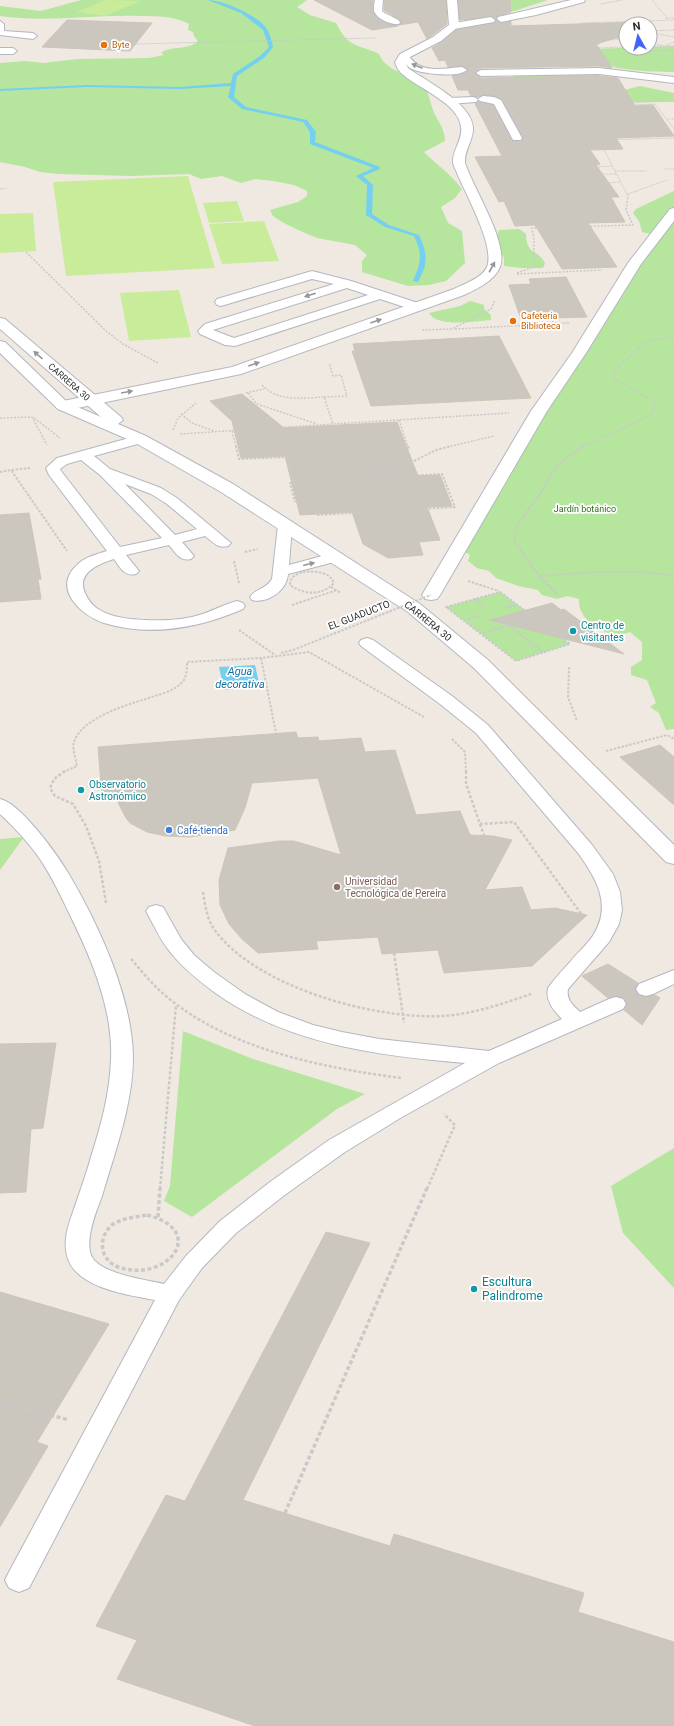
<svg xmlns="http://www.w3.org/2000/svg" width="674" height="1726" viewBox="0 0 674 1726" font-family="Roboto,sans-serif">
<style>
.green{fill:#b6e59e}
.pitch{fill:#c9ec9a}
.water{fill:#75cff0}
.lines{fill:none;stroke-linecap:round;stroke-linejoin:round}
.stream{fill:#75cff0;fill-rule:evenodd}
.building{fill:#cbc7bf;stroke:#cbc5ba}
.service-casing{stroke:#b4b7c1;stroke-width:2}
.pedestrian-casing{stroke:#b4b7c1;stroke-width:2}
.minor-casing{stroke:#b4b7c1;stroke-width:2}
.tertiary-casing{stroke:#b4b7c1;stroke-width:2}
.path-far4{stroke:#c9c9c9;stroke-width:1;stroke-dasharray:1.5 1;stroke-linecap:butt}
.path-far3{stroke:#c9c9c9;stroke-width:1.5;stroke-dasharray:2 1.5;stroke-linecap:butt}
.path-far2{stroke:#c9c9c9;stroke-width:2;stroke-dasharray:2.5 1.5;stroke-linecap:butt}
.path-far1{stroke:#c9c9c9;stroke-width:2.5;stroke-dasharray:3 2;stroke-linecap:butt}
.path{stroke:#c9c9c9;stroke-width:3.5;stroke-dasharray:4 2.5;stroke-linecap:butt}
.service{fill:#fff;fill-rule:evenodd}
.pedestrian{fill:#fff;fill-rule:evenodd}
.minor{fill:#fff;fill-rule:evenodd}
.tertiary{fill:#fff;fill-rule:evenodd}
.path-bridge{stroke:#c9c9c9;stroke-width:2;stroke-dasharray:2.5 1.5;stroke-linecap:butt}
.oneway{fill:#969696}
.food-dot{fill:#e8710a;stroke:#fff;stroke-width:1.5}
.culture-dot{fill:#0f9aa8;stroke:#fff;stroke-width:1.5}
.shop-dot{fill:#3f7fe0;stroke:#fff;stroke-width:1.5}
.education-dot{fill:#8d6e63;stroke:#fff;stroke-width:1.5}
.labels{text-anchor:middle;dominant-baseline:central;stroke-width:3.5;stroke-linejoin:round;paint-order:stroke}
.far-food-label{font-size:9px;fill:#c56008;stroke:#fff;text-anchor:start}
.far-street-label{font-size:9px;fill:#2e2e2e;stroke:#fff}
.far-park-label{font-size:9px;fill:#2c6e1b;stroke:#fff}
.street-label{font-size:10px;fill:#2e2e2e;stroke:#fff}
.culture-label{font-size:10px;fill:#0d838f;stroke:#fff;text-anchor:start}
.shop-label{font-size:10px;fill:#366cbe;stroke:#fff;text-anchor:start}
.education-label{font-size:10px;fill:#785e54;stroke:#fff;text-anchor:start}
.water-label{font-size:11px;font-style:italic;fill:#0d6fa3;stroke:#fff}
.near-culture-label{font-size:12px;fill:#0d838f;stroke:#fff;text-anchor:start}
</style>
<rect width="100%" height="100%" fill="#efe9e1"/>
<path class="green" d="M81 0H307L297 7 310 15 336 23C349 49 356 43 379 54 386 73 416 75 427 92 430 98 431 106 434 113 439 122 445 130 445 141L424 152C437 165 451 174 462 189L455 198 441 207 448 223 462 231 465 263 446 281 429 285 408 286 362 272V261L367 255 355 245 317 238 298 230 282 222 273 216 270 210 298 202 307 196V191L294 185 273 181 255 179 241 183 222 176 201 179 189 174 131 176 59 174 40 172 25 167 0 162V63L26 61 43 63 78 59 149 58 164 55 161 53C171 45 188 51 198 41L194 36 193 32 188 30 189 24C174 16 158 16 141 16 94 14 47 23 0 16V6L41 11Z
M469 0H548L514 11 480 16C474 22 464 21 457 18V3Z
M674 46V72C660 72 611 71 602 62 598 58 595 53 592 49Z
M596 72 599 77 515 79 512 74Z
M640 86 674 93V102H632L624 90Z
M674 191V729L666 730 659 713 650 707 656 703 647 680 631 675V667L642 660V642L630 632C626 633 621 635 617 635 600 633 577 618 579 599L567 596 557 599 542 595 538 590 518 586 496 578 489 571 477 568 468 561 470 555 459 549 655 235 642 232 639 221 633 213 636 209Z
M519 229 526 234C526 255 538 249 545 263L543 268H521L504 266V257L499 252 500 244 497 236 499 230Z
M470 301 484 305V309L491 315V320C477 321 437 328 429 313L460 306Z
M500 592 570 644 516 661 446 607Z
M24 837 0 870V839Z
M183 1031 253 1059 365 1094 337 1109 192 1217 164 1201 170 1186Z
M674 1148V1288L623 1233 611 1186Z"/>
<path class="pitch" d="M105 0 141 1 105 16 77 12Z
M188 176 215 268 66 276 53 182Z
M237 201 244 221 209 223 203 203Z
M33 213 36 251 0 253V214Z
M264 221 279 261 222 264 209 224Z
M179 290 191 337 129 341 120 293Z"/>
<path class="water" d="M255 665 260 687 224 690 219 667Z"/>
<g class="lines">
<path class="stream" d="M208 0C223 0 259 16 267 29 270 34 272 42 273 47L264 58 237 76 234 97 246 107 307 120 316 132 315 142 380 167V169L363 176 373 185 372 214 389 225 419 235C428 254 428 264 418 282L413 281C421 262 423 255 414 236L385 227 366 215 367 185 356 176 373 168 310 144V132L303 122 242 109 228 97 231 86 180 89 87 87 0 91V89L87 85 180 87 231 83 233 74 260 56 269 47 263 30 241 13Z"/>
</g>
<path class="building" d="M314 0H373V10L376 17 385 23 398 26 372 30Z
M384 0H446L447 24 427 39 418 22 399 25 401 22 399 19 384 10Z
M458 0H510L511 12 498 16 496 19 491 16 460 20Z
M67 20 152 23 130 51 42 47Z
M496 20 501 23 511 21V26L641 22 642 24H626V35L596 44 612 68 599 66 481 68 475 72 481 78 599 76 618 78 635 106 653 105 674 136 616 138 623 149 590 150 600 164 596 165 619 197H611L625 222 588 223 617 267 562 269 535 225 515 226 504 201 499 202 475 157 502 156 475 104 478 102 493 105 512 141 521 142 523 137 502 99 495 96 483 95 478 97 471 96 468 90H458L452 76 463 74 468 70 462 66 448 67 445 60 439 61 432 48 442 42 456 30 494 23Z
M566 277 587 317 521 319 509 285 531 284 529 279Z
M499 336 531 398 371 406 352 351H355L353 344Z
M242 394 284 428 397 422 418 476 440 475 452 506 427 507 440 540 419 542 423 555 388 558 363 544 352 512 300 515 285 456 241 458 232 421 210 401Z
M29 513 41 579H38L41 599 0 602V515Z
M552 603 561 610 564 609 624 654 490 620Z
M296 732 298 738 318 737 319 741 361 738 365 752 395 750 416 815 460 811 470 835 493 836 512 840 485 890 522 887 531 910 555 908 587 915 532 966 444 973 438 950 382 954 378 937 316 941 318 949 258 953 242 939 229 924 220 905 219 880 228 848 279 841H294L341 855 318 778 252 783 245 808 235 830 190 837 166 836 147 832 130 823 126 818 112 791 102 795 98 747Z
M660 745 674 757V805L620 757Z
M608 964 638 983 635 990 639 995 646 997 655 995 660 998 642 1025 624 1010 627 1005 624 998 616 996 608 998 582 976Z
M56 1043 43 1128 31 1129 26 1192 0 1193V1044Z
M326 1232 370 1243 243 1500 390 1546 394 1534 584 1593 578 1612 674 1642V1726H255L117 1679 137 1640 96 1626 166 1495 185 1501Z
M0 1292 109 1324 37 1442 48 1446 0 1527Z"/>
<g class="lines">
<defs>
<path id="service" d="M375 0H383L382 11C388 16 396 17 400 22L399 24C392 25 379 20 375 13 373 10 374 4 375 0Z
M571 0H585L584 2 536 15 501 22 497 19 498 17Z
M491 17 495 20 494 22 454 29 450 26 454 23Z
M0 21 4 24V31L33 33 37 36 33 39 0 35Z
M0 48H13L17 51 13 54H0Z
M404 53C410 55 412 62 418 65 431 72 448 68 462 67L467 70C459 78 420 74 410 68 406 65 403 60 399 56Z
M599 68 674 77V83L599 74 481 76 476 73 481 70Z
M483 96 494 97 501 100 522 138 521 140H513L494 104 480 101 478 99Z
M473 97 476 98 478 100 476 102 449 104 444 101 449 98Z
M312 271 351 281 421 304 423 307 421 310 417 311 380 299 235 346 225 345 200 334 198 331 205 324 334 284 312 279 221 306 217 305 215 302 217 299ZM347 288 368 295 234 338 213 330Z
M140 435 145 436 147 439 145 442 94 456 110 469 161 488 177 498 231 543 228 546C218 549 213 542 205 536L182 542 194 556 191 559C180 562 176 553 169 545L126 555 139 571 136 574C124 577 120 567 114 559 98 564 76 573 85 593 88 600 92 605 98 609 112 618 130 619 145 620 164 621 185 620 203 614 214 610 225 604 237 601L243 603 245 606 243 609C199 628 150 637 104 623 80 615 52 588 77 565 85 557 97 554 107 551L49 475 46 468 57 458ZM81 460 100 475 162 538 120 547 61 471 60 469 67 464ZM125 484 151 494 167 504 197 529 175 535Z
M285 521 290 522 292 525 289 565 337 552 342 554 345 557 342 560 288 574C287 590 268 604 252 600L250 597C256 588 265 590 272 579L278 525 280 522Z
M367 638 373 640 452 696 488 725 592 845 613 874 620 892 622 910 619 924 609 942 568 989C566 1000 573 1005 580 1012L609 999 616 997 623 999 626 1004 623 1009 499 1063 402 1117 345 1152 286 1194 236 1233 202 1268 179 1300 29 1588 19 1592 9 1588 5 1580 9 1572 155 1300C128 1295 78 1288 68 1259 61 1238 71 1219 77 1200 82 1186 87 1171 91 1157 101 1125 110 1093 111 1059 113 1009 92 960 70 915 61 896 52 877 40 859 29 843 15 828 0 814V799C20 803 56 853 67 871 98 923 132 996 133 1057 133 1104 115 1152 102 1196 98 1207 93 1219 91 1230 89 1238 88 1250 92 1257 101 1274 147 1280 164 1284L186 1256 220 1221 270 1182 329 1140 465 1063C378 1056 286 1044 214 992 198 980 183 968 171 953 160 940 154 925 146 911L149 907 156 905 163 907 181 939 194 955 214 972 245 994 278 1012 313 1025 342 1032 379 1039 489 1051 562 1019C554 1011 545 1001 548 988 554 979 562 971 570 962 577 953 588 944 594 934 612 904 596 878 578 853L476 733 440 704 361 646 359 643 361 640Z
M674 970V984L653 994 646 996 639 994 636 989 639 984Z"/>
<path id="pedestrian" d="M674 208V221L641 264 586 353 547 411 440 595 437 599 431 600 425 599 422 595 531 411 572 353 628 263 670 209Z"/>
<path id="minor" d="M447 0H457L459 26 441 41 408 58 405 62 408 68C427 82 470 102 473 127 474 140 464 150 465 163 473 188 509 243 500 267 494 281 477 289 464 295L241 374 63 411 58 409 55 406 58 403 63 401 232 367 454 289C464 284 482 278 487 267 496 244 461 187 453 163 452 150 463 140 461 127 459 103 417 88 401 73 398 70 396 66 395 62L400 54 433 37 449 25Z"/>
<path id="tertiary" d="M0 318 5 319 121 417 123 420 118 424 146 436 233 484 420 604 488 660 674 845V864L666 862 474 668 408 612 221 492 134 442 58 409 0 353V341L5 342 68 403 101 417 0 329Z"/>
</defs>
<use href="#service" class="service-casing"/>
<use href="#pedestrian" class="pedestrian-casing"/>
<use href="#minor" class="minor-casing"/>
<use href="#tertiary" class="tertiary-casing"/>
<path class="path-far4" d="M652 0 667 18 665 19
M601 4 622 0
M667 18H674
M581 23 674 20
M566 26 593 50
M549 29 553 37 569 42 585 41
M650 31 674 30
M571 32 588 31 590 33 581 35C594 41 609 42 623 37L611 32H626
M650 34 653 33 674 37
M617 39 626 42
M650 43 665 46 674 42
M136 44 375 38
M484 44 569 42
M667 46H674
M650 47 662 46
M592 48 606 40
M599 48 626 47
M629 52 674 50
M533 95 577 106
M599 105 609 94
M633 105 655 104 674 129
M526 108 581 107 661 101
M667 119H674
M548 150 604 149
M534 151 599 140
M596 167 612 166
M665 169H674
M615 171H647
M602 174H616
M607 183 620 182
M0 189 7 188
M628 194 667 180
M628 196 599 140 674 138"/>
<path class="path-far3" d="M26 252 106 331 123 344 158 363
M517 273 534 267V241L532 228 633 225 626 210 628 195
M517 274 602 270
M548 311 554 324
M455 329 569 323
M422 330 452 329 491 309 495 300
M262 385C277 402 303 398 324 397L333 424 509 413
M246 393 264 389
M248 393 257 404 317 424
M324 397 347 396 341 375 333 376 329 363
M181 414 192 423 214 431
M0 418 32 417 47 445
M34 418 60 438
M399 420 408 447
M173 430 178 418 196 403
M232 431 236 447
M180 434 333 424
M447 447 494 436
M580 447 627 427 651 414 655 406 650 399 613 378 617 368 646 342 674 336"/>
<path class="path-far2" d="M236 446 239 459 287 457 295 483H290L295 502
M367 467 406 465 436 450 451 446
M30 468 11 470 67 551
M0 472 11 470
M317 515 455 507 442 474 371 478 362 452 409 449 408 446
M245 552 258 549
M234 561 239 583
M303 572C315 571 329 571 334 583 322 596 304 595 290 585 290 577 296 574 303 572Z
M539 576C584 573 629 568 674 576
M468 581 499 591
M331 587 341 593
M500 592 570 644 516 661 446 607Z
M557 594 539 576 514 541 517 525 538 497 558 464 583 446
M475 599 483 606
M292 605 337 590
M505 608 517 605
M468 619 479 616
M501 619 543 652
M239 630 275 655
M483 633 535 618
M281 653 293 650
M261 658 276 733
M569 667 568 697 577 721
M452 739 465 752 466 772
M606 751 667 735 674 739
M63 772 77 766C76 759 72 749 74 742 81 719 125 705 146 699 159 694 175 692 184 680 187 674 187 668 187 662L261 658 309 652 424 717"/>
<path class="path-far1" d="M65 771 54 779 50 788 55 796 73 804 86 826 99 861 106 903
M466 771V784L480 824 514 822 582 915
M480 824 484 835
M203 892C205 905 207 919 214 929 255 987 375 1020 443 1016 473 1014 502 1004 531 994
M394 953 404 1023
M131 959C139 968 147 978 155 986 217 1047 318 1067 401 1078
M160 1189 176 1005
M427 1189 455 1125 444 1114"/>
<path class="path" d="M147 1215C210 1231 166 1284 118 1267 100 1260 97 1238 112 1225 122 1218 135 1217 147 1215Z
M158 1217 160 1188
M0 1402 69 1420
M285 1513 427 1188"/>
<use href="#service" class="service"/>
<use href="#pedestrian" class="pedestrian"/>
<use href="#minor" class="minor"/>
<use href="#tertiary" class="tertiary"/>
<path class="path-bridge" d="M293 650 431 595"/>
</g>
<defs><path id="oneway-solid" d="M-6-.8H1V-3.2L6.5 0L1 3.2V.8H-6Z"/></defs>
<g class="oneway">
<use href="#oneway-solid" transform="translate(417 66) rotate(-158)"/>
<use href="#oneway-solid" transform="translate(492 267) rotate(-61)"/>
<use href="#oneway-solid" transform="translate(310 295) rotate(162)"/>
<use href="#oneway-solid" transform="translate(376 321) rotate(-19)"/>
<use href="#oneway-solid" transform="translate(38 355) rotate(-139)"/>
<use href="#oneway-solid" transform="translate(254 364) rotate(-19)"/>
<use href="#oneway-solid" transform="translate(127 392) rotate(-10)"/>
<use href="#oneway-solid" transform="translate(309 564) rotate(-14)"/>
</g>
<g class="food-dot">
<circle cx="104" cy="45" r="4"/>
<circle cx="513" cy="321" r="4"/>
</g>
<g class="culture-dot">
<circle cx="573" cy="631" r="4"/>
<circle cx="81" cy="790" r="4"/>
<circle cx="474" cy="1289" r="4"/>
</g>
<circle class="shop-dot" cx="169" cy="830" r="4"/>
<circle class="education-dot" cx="337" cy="887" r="4"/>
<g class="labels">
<g class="far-food-label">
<text x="112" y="45">Byte</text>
<text x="521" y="316">Cafeteria<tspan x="521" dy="10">Biblioteca</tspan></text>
</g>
<g class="far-street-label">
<text transform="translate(69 382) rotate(41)">CARRERA 30</text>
</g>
<g class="far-park-label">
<text x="585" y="509">Jardín botánico</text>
</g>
<g class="street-label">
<text transform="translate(359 615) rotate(-21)">EL GUADUCTO</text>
<text transform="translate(428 621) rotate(39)">CARRERA 30</text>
</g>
<g class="culture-label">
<text x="581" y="625">Centro de<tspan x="581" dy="12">visitantes</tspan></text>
<text x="89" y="784">Observatorio<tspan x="89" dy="12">Astronómico</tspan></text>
</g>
<g class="shop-label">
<text x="177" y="830">Café-tienda</text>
</g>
<g class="education-label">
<text x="345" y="881">Universidad<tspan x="345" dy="12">Tecnológica de Pereira</tspan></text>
</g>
<g class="water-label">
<text x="240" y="671">Agua<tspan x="240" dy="13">decorativa</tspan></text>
</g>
<g class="near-culture-label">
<text x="482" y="1282">Escultura<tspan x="482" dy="14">Palindrome</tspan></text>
</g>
</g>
<g transform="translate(638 36) rotate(352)"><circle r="19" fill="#ffffff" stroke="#ababab"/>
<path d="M0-3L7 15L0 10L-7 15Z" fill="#4264fb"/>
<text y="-6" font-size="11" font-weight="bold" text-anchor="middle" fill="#2e2e2e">N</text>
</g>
</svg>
